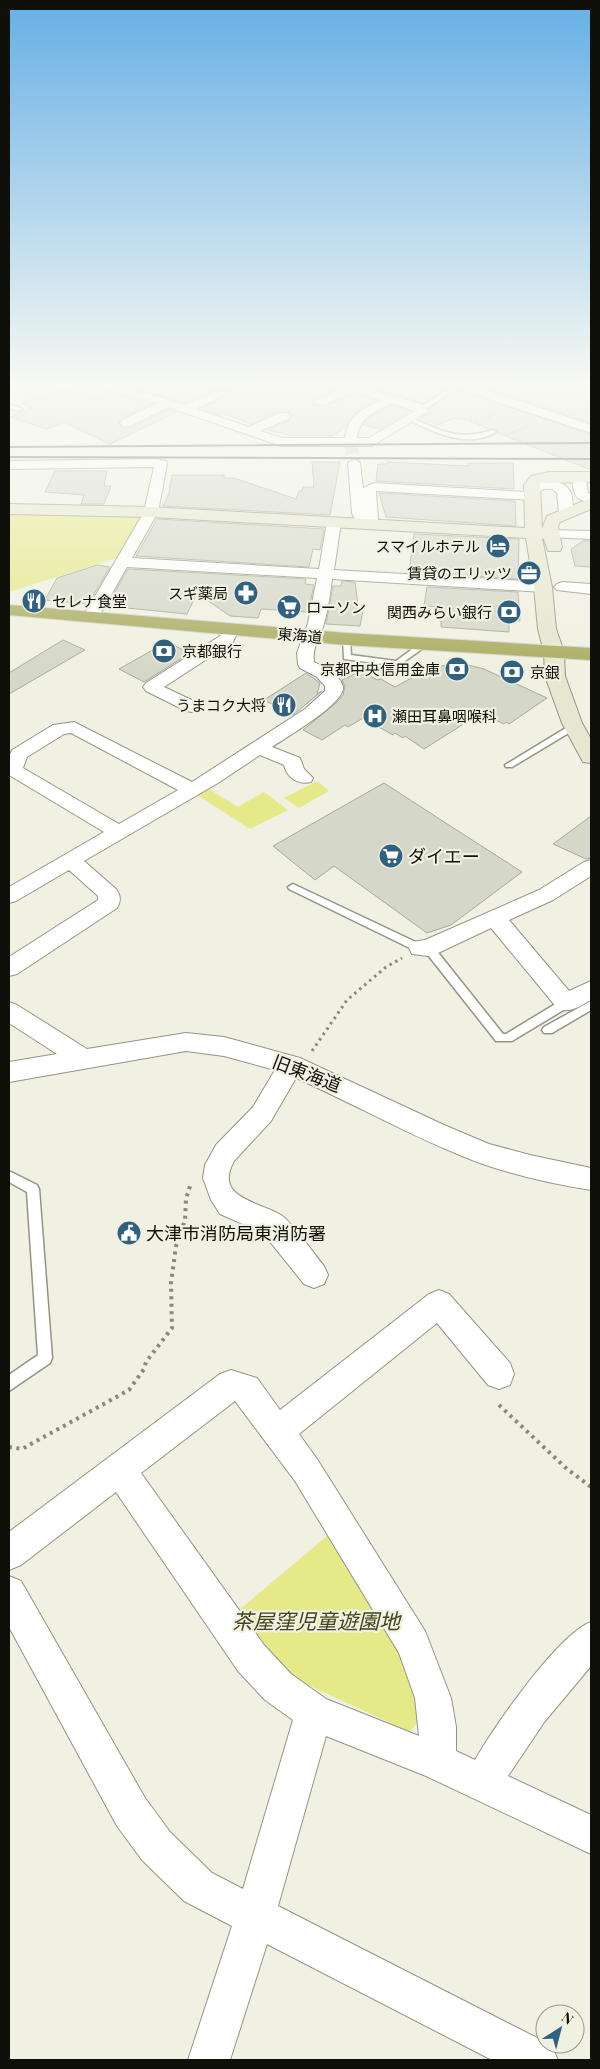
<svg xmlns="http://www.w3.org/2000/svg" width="600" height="2069" viewBox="0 0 600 2069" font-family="'Playfair Display','Noto Sans JP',serif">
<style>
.green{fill:#e5e988}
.building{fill:#d5d7c8;stroke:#a8a99b}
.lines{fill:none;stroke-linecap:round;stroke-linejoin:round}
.street-tunnel{stroke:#cecfc2;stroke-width:13;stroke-dasharray:13 6;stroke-linecap:butt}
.lane-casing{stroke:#939486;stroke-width:3}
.street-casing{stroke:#939486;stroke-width:2}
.secondary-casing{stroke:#939486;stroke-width:2}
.highway-casing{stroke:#d4d4d3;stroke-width:2}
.path-far2{stroke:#88897e;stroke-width:2;stroke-dasharray:1 2;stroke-linecap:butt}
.path-far1{stroke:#88897e;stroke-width:3;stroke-dasharray:2.5 4;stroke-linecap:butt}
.path{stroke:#88897e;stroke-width:4;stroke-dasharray:3 4.5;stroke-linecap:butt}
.lane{fill:#fff;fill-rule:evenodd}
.street{fill:#fff;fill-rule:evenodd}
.secondary{fill:#e6e7d0;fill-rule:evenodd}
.highway{fill:#abae63;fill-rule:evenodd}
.rail{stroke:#505048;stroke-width:2}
.labels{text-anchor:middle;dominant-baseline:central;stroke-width:4.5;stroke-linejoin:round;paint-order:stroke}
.far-poi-label{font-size:15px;fill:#10100b;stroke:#f0f1e2;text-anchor:end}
.far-street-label{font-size:15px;fill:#10100b;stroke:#f0f1e2}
.poi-label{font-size:18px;fill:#10100b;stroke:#f0f1e2;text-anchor:start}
.street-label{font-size:18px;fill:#10100b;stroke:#f0f1e2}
.near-park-label{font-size:21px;font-style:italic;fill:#424318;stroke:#f0f1e2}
</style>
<rect width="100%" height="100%" fill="#f0f1e2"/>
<path class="green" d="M9 513 138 516 141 519 120 557 9 592Z
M317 781 329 791 299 808 284 798Z
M209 789 238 807 264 792 288 810 250 829 196 794Z
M328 1535 392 1634 423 1715 410 1732 297 1680 270 1656 238 1611Z"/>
<path class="building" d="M122 385H337L340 388 315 398 313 403 316 406H325L355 394 376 400 356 413 346 427 332 436H292L268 430 290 420 292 415 288 411H279L252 424 224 414 220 415 201 409 226 396 229 393 225 389H216L184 403Z
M362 385H451L423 404Z
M491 385H559L591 396V423L486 388Z
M64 388 94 397 107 392 152 404 121 418 118 424 122 428H131L168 409 177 412 110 444 63 422 47 429 10 417 32 408 20 403Z
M458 389 591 435V470L498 433 494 428 489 429 465 419 461 420 455 418 437 425 421 418 430 413 429 409Z
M392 405 411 411 380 429 363 425 370 417Z
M312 462H340L330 515 163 506 169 493 172 475H224V478H234L296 499 299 491H302L303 487H314Z
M387 462 468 466V463H513L514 489 376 481 378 464H387Z
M55 471H107L104 486H111L104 504H81L84 495 45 492Z
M379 493 515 501 516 526 386 517Z
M157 519 324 529 320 550 313 549 309 567 136 556Z
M414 534 519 539 518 579 409 572Z
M583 541H591V567L575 566 571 549Z
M97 565 110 567 88 604 45 600 57 578Z
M128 569 306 579 305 584 314 585 308 612 261 609 258 618 230 616 197 593 187 614 107 606Z
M342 581 355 582 358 605H364L360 626 326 624 333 586H341Z
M427 587 518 592 520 621 509 620V632L441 627V607L424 606Z
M63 640 85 650 9 694V673Z
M167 642 190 653 144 682 119 669Z
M446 665H468L484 669 547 698 509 724 506 722 504 724 481 713 424 749 405 736 403 738 395 733 393 735 363 718 348 727 345 725 322 740 303 730 336 703 343 695 345 686 342 680 358 672 362 674 365 673 377 680 381 679 395 687 428 669Z
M306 673 320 683 317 694 322 691 293 715 264 700Z
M384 783 438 818 522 872 451 925 427 933 334 866 315 880 273 846Z
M591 816V858L586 859 553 844Z"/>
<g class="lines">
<path class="street-tunnel" d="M351 441 354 463"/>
<defs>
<path id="lane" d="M454 385H461L424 410H420V408Z
M9 404 21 408 22 409 19 411 9 408Z
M409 418H413C445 433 458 440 493 430L496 432C468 449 435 433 409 420Z
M343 637 350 639 351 655 396 661 422 642 429 644 398 666 344 659Z
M574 723 577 724V728L512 767H506L505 765Z
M293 884 424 946 432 945 503 1034H506L562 1000H570L571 1003 570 1006 512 1041H496L424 950 416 951 289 889 288 887Z
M591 1001V1010L552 1033H544L542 1030 544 1027Z
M9 1171 37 1185 39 1189 52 1358 50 1363 9 1391V1375L38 1355 27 1192 9 1182Z"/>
<path id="street" d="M92 385C124 384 155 395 184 405L217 391H225L227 393 225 395 196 409 249 427 280 413H288L290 416 288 419 260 431 282 438H345C347 417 363 408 381 400L355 392 324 404H316L314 402 316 400 344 388 339 385H356L421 404 429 411 372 446H281L168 407 130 426H122L120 423 122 420 158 403 94 387ZM392 403 415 411 369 438H357C359 417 375 412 392 403Z
M455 385H471L591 425V433L494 401 457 387Z
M570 385H591V390L572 387Z
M157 459 166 461 167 464 158 512 132 558 319 569 327 522 334 518 341 522 334 570 543 582 548 584 551 587 548 590 543 592 332 579C330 595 328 611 323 627 319 639 312 648 314 662 324 667 341 675 343 687 345 704 285 738 272 747L300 758 304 769 313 778 311 782C298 785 287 778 284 765L260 755 218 783 84 861 116 889C121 896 121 901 117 908L17 974 9 976V957L98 900V896L69 870 16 901 9 903V887L104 832 9 775V757L12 750 53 725 74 722 192 782 305 709 325 691V686L317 677 300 668 298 664 297 653 308 623 317 578 127 567 97 620H85L83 617 144 512 154 467 9 469V461ZM71 733 178 790 119 824 23 768 27 757 64 734Z
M354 459 360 463 363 488 374 483 526 492 527 487C540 480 563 476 571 493 573 499 573 507 573 513L571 516H561L559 513 557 493 552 489H544L536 493 539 496 537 499 532 500 376 491 378 520C374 526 365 528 358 526L352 513 348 463Z
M579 473 586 477 588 493 591 494V503C573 499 574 494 572 477Z
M551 530 591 531V539L546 537 544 534 546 531Z
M562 582 591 584V594L557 590 554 587 557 584Z
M231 624 237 626 239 629 233 642 164 687 198 703 201 707 198 711 192 712 186 711 146 691 143 687 146 683 220 636 225 626Z
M591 860V876L553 900 509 920 569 991 591 981V1000C580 1006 571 1013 558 1009L491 928 436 954 428 956 412 954 409 948 412 942 425 940 539 890 584 862Z
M9 1002 17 1005 87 1049 186 1033 224 1037 300 1058 444 1125 489 1144 530 1155 591 1168V1190C547 1183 503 1173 462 1156 405 1133 352 1103 296 1078L271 1121 234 1161C213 1199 261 1202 281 1215 291 1221 315 1255 324 1266L328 1275 324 1284 314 1288 304 1284 263 1233 220 1214 211 1200 203 1178 205 1165 216 1145 253 1107 275 1070 224 1056 186 1051 9 1082V1062L57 1054 9 1023Z
M439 1290 449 1294 510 1363 514 1374 510 1385 499 1389 488 1385 437 1323 299 1434 317 1459 425 1631 451 1698 456 1727V1751L475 1760C494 1727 558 1634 591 1622V1666L545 1721 508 1776 591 1815V1854L426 1776 326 1736 278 1906 545 2042V2044L551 2045 558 2060H492L267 1944 230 2060H188L232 1926 184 1901 142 1860 117 1826 9 1627V1576L21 1581 145 1798 170 1832 212 1873 243 1889 293 1720 265 1700 238 1671 116 1492 21 1565 9 1570V1532L220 1374 231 1370 257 1378 280 1410 429 1294ZM235 1401 295 1481 399 1653 415 1698 419 1736 326 1699 291 1674 264 1645 141 1473Z"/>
<path id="secondary" d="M549 472H591V482L541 483 540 485 542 529 547 516 591 498V509L560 522 558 526 562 547 560 551H548L544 539 542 538 552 587 556 629 564 652 565 676 582 723 591 739V763L583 762 562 723 545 676 544 652 538 629 534 587 526 538 151 517 9 514V504L151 507 525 528 524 485 531 476Z"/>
<path id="highway" d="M9 605 346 633 591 648V660L346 645 9 615Z"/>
</defs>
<use href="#lane" class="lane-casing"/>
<use href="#street" class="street-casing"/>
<use href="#secondary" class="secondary-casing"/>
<use href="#highway" class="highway-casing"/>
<path class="path-far2" d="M471 418 479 421
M483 420 496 414
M505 435 530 426"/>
<path class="path-far1" d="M312 1051 347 1000 386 967 402 958"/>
<path class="path" d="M499 1405 567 1469 591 1487
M9 1447 22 1449 129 1390 144 1369 146 1362 172 1328 171 1283 176 1246 185 1220 186 1199 191 1183"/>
<use href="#lane" class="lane"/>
<use href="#street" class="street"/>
<use href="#secondary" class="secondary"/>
<use href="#highway" class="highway"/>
<path class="rail" d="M9 447 591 443
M9 457 591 459"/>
</g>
<linearGradient id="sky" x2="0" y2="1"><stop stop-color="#65afe6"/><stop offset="0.57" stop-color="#f8f9f2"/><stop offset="1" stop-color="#f8f9f2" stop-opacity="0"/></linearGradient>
<rect width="600" height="674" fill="url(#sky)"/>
<defs>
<symbol id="hotel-disc" viewBox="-11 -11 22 22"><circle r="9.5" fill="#316180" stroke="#f0f1e2"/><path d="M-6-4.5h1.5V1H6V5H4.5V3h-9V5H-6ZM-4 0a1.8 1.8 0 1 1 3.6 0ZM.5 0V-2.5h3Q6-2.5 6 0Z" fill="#fff"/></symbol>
<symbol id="office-disc" viewBox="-11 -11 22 22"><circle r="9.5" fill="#316180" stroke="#f0f1e2"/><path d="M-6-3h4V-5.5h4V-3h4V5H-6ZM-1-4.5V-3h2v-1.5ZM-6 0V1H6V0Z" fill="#fff"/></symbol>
<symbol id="pharmacy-disc" viewBox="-11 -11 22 22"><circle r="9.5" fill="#316180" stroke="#f0f1e2"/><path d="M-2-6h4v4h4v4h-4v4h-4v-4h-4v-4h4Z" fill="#fff"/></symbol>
<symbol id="restaurant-disc" viewBox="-11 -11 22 22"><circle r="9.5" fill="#316180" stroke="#f0f1e2"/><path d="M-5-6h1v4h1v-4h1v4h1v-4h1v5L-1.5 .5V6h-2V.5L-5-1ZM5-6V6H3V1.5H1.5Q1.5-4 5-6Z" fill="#fff"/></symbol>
<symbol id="supermarket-disc" viewBox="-11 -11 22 22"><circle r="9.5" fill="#316180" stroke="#f0f1e2"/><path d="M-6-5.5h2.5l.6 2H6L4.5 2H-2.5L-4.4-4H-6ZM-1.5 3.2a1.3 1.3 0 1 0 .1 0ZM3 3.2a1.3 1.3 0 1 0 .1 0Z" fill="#fff"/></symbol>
<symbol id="bank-disc" viewBox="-11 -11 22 22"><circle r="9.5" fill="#316180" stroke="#f0f1e2"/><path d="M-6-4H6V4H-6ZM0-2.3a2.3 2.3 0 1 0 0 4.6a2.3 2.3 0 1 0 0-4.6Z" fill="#fff"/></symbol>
<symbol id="hospital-disc" viewBox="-11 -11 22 22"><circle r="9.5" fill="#316180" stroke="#f0f1e2"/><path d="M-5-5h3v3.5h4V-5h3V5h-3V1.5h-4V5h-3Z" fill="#fff"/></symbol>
<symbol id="civic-disc" viewBox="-11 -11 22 22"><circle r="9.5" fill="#316180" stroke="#f0f1e2"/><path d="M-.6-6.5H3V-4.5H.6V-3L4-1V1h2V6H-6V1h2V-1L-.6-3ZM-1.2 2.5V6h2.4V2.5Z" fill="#fff"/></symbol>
</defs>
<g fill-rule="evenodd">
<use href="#hotel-disc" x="484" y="532" width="28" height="28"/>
<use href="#office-disc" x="515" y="559" width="28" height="28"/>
<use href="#pharmacy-disc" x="232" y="579" width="28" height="28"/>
<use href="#restaurant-disc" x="20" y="587" width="28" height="28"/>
<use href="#supermarket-disc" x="275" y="593" width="28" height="28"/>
<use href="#bank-disc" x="495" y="598" width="28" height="28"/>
<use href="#bank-disc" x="150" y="637" width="28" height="28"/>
<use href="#bank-disc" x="443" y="655" width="28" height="28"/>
<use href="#bank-disc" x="498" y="658" width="28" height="28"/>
<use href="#restaurant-disc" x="270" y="691" width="28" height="28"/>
<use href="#hospital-disc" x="361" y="702" width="28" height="28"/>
<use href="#supermarket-disc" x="377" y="842" width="28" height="28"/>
<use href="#civic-disc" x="115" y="1219" width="28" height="28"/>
</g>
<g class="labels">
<g class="far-poi-label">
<text x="480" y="546">スマイルホテル</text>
<text x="512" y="573">賃貸のエリッツ</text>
<text x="228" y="593">スギ薬局</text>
<text x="52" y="601" text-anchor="start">セレナ食堂</text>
<text x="306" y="607" text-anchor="start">ローソン</text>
<text x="492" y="612">関西みらい銀行</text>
<text x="182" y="651" text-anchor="start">京都銀行</text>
<text x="440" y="669">京都中央信用金庫</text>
<text x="530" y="672" text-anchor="start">京銀</text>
<text x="266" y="705">うまコク大将</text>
<text x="392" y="716" text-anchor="start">瀬田耳鼻咽喉科</text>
</g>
<g class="far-street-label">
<text transform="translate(300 635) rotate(5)">東海道</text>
</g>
<g class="poi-label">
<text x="408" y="856">ダイエー</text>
<text x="146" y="1233">大津市消防局東消防署</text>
</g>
<g class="street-label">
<text transform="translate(307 1073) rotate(21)">旧東海道</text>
</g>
<g class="near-park-label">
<text x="316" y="1620">茶屋窪児童遊園地</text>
</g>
</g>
<rect width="600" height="2069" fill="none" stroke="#10100b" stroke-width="20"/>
<g transform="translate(560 2029) rotate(36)"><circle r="24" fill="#f0f1e2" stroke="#96978c"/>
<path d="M0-4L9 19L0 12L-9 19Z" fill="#316180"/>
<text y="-8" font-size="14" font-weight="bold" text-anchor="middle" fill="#10100b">N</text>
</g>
</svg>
